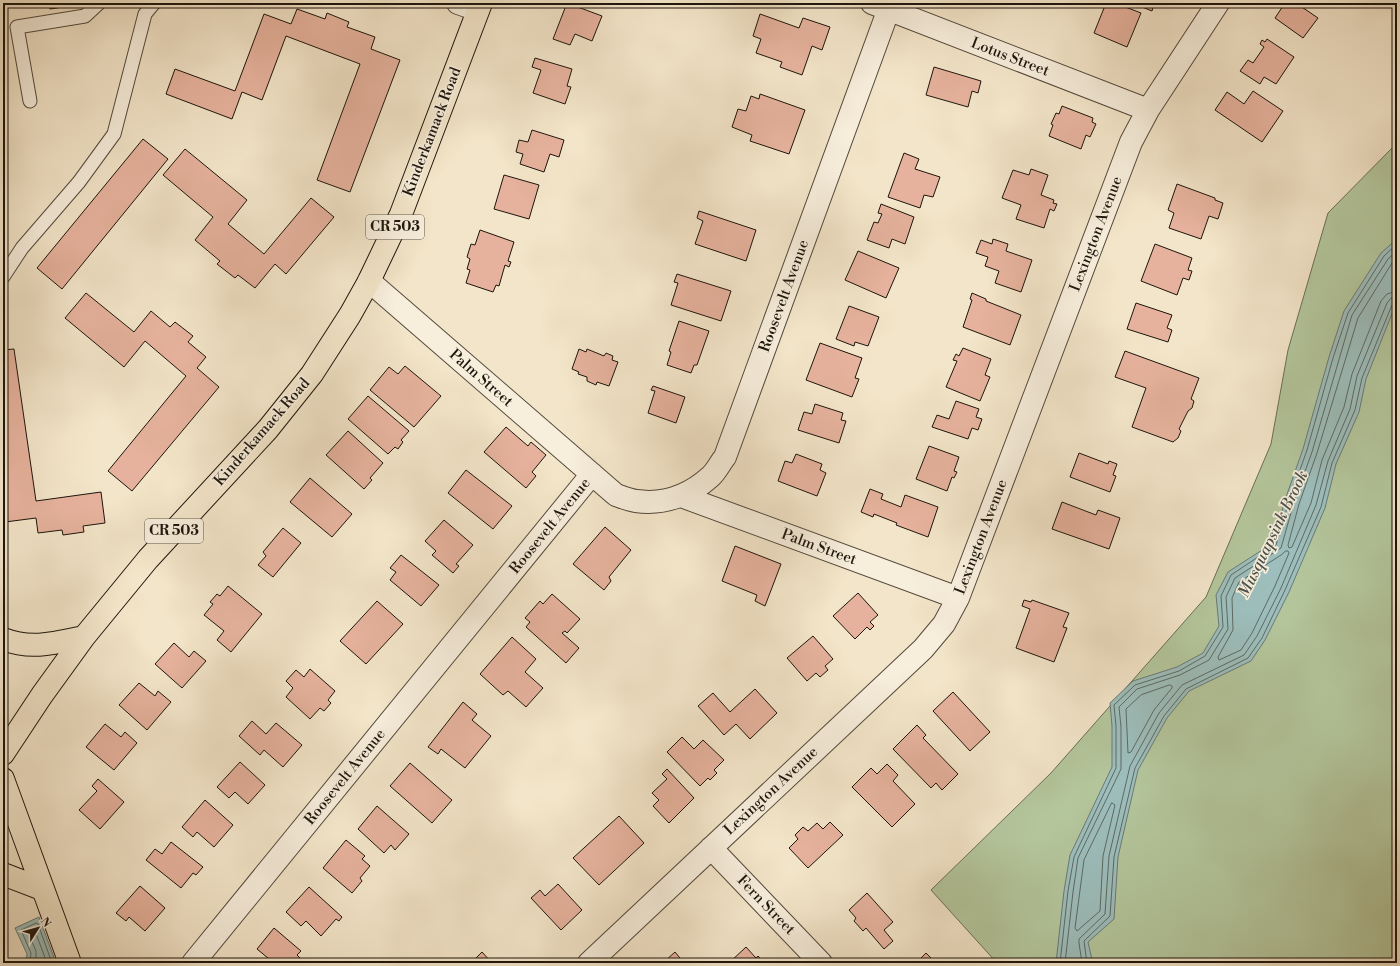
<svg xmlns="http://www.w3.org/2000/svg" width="1400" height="966" viewBox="0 0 1400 966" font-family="'Libre Bodoni',serif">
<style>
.green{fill:#b4c69c;stroke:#686e54}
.water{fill:#9dbebc;stroke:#697a76}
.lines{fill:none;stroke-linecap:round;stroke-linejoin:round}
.shore{stroke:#5c6a64;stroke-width:1}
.building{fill:#e6b29d;stroke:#1c150c}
.lane-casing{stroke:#52493b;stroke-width:15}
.street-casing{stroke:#52493b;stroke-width:24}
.primary-casing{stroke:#1c150c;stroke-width:24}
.lane{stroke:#f7eedc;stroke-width:13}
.street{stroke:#f7eedc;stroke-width:22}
.primary{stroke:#f3e5c9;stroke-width:22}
.labels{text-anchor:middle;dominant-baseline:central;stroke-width:3.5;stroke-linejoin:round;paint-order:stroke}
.shield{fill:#f7eedc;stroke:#5e564a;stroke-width:1}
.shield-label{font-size:14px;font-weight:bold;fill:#1c150c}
.street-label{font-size:15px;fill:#1c150c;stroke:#f7eedc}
.water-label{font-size:16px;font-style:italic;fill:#49504a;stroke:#f7eedc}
</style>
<rect width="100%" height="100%" fill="#f3e5c9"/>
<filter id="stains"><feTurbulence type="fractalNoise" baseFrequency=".005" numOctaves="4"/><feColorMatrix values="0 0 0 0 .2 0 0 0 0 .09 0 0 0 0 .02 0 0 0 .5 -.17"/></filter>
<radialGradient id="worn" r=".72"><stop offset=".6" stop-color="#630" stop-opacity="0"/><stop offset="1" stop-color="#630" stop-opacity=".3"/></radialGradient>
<path class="green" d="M1397 143V963H997L931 890 1051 773 1206 597 1271 444 1288 350 1328 213Z"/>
<path class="water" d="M1397 239V301L1366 379 1359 412 1336 464 1325 508 1289 592 1265 640 1251 661 1189 691 1167 718 1138 770 1118 857 1114 919 1088 942 1092 960 1091 963H1056L1064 891 1070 855 1112 767V726L1110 703 1133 681 1177 667 1203 653 1219 626 1216 595 1228 572 1273 543 1285 500 1303 449 1329 357 1344 311 1381 253Z
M39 917 56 963H26L27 954 15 928Z"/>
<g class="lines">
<path class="shore" d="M1397 259 1392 263 1358 318 1317 453 1299 504 1288 545 1289 548 1292 547 1311 503 1322 460 1344 407 1352 374 1381 301 1387 294 1397 291
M1286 551H1288L1289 553 1275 586 1252 633 1241 650 1219 660 1218 657 1233 630 1232 598 1239 582 1281 555Z
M1170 685 1172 686V688L1154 710 1131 752 1128 753 1126 709 1141 695Z
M1112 803 1115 805 1103 856 1100 911 1077 931 1075 928 1084 860Z
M30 963 31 953 21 930 36 923 38 924 52 963
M36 963V951L28 933 33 930 35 931 47 963
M1060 963 1068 891 1074 857 1116 768V726L1114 705 1135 685 1179 671 1205 656 1223 627 1221 596 1231 575 1276 545 1289 501 1307 450 1333 358 1348 313 1384 256 1397 244
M1065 963 1073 892 1078 858 1121 769V727L1119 707 1137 689 1180 675 1209 660 1228 629 1226 597 1235 578 1281 548 1294 502 1312 452 1352 315 1388 259 1397 251
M1082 963 1079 943V939L1105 914 1109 856 1130 766 1159 713 1182 685 1244 655 1257 636 1281 588 1316 505 1328 461 1350 409 1357 376 1387 303 1391 298 1397 297
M1087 963 1084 941 1110 916 1114 857 1135 768 1164 716 1186 689 1248 658 1262 638 1285 590 1321 507 1332 463 1355 410 1362 378 1392 305 1394 303 1397 302"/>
</g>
<path class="building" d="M49 3H83V4L50 9Z
M567 3 602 16 592 41 575 34 570 45 553 39Z
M1106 3H1115L1141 13 1127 47 1094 33Z
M1132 3H1154L1152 11Z
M1285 3H1296L1318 18 1303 38 1275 18Z
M297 9 325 19 327 13 349 22 347 27 375 37 371 49 400 60 350 192 317 180 360 64 286 36 262 100 242 92 232 119 166 94 175 69 235 91 264 14 291 24Z
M760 14 799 28 803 18 830 27 822 50 812 46 802 75 780 67 782 62 756 53 761 39 753 36Z
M1267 39 1294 57 1276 84 1264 77 1260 84 1240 71 1248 60 1253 63 1264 47 1260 44 1262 40 1265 42Z
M535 58 572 69 567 86 571 87 565 104 533 93 541 70 532 67Z
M934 67 981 81 978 93 972 91 968 107 926 95Z
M1253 91 1283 111 1262 142 1215 110 1227 92 1244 104Z
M760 94 805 110 789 154 750 141 752 135 732 127 738 109 746 111 751 96 759 99Z
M1062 106 1093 118 1092 122 1096 124 1090 137 1086 135 1081 149 1049 136 1053 125 1051 124 1056 113 1059 114Z
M532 130 564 140 559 157 550 154 544 172 520 164 523 154 516 152 519 140 528 142Z
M143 139 168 159 62 289 37 268Z
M185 149 247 200 228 224 264 254 311 198 334 217 286 274 275 264 255 288 238 275 235 278 217 264 220 261 195 240 213 217 163 175Z
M904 153 919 159 915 169 940 177 933 197 924 195 920 208 888 197Z
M1031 169 1048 175 1041 195 1054 200 1053 203 1057 204 1054 211 1050 209 1044 228 1016 219 1021 205 1002 198 1013 170 1029 175Z
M504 175 539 185 529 219 494 209Z
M1177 184 1215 198V200L1223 203 1218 219 1209 216 1201 239 1169 228 1174 213 1168 210Z
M881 204 914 217 905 244 892 239 889 248 867 240 874 222 878 223 882 214 878 213Z
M699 211 756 230 746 261 695 244 703 221 697 218Z
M480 230 514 242 508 261 511 262 509 267 505 265 499 286 496 285 493 292 466 283 470 270 467 269 470 259 467 257 471 244 475 245Z
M993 239 1008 244 1006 251 1032 260 1021 292 995 283 999 271 985 266 988 257 976 253 981 240 992 244Z
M1155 244 1192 258 1188 270 1192 271 1189 280 1183 278 1177 295 1141 281Z
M858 251 899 268 886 298 845 280Z
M677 274 731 291 721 321 671 305 678 283 674 282Z
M86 293 134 332 151 311 170 327 175 322 193 336 188 342 206 357 197 368 219 387 132 491 108 471 186 376 145 341 124 367 65 318Z
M972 293 986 299V301L1021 315 1010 345 963 327 972 300 970 299Z
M1136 303 1172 315 1167 328 1172 330 1168 342 1127 329Z
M849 306 879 317 868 346 855 342 854 346 836 339Z
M679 321 709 331 697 365H694L691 373 667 365 671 352 669 351Z
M820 343 862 358 855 378 859 379 852 397 806 380Z
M963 348 991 359 985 375 990 377 980 401 946 387 957 361 953 360 956 354 959 356Z
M14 349 36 501 101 492 105 523 83 526 84 532 63 535 62 530 38 533 36 518 5 522 3 506V350Z
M579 349 586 352 587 349 604 356 606 353 613 356 612 360 618 362 609 386 597 382 596 385 587 381V377L578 374 579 372 572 369Z
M1125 351 1199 378 1191 399 1194 401 1192 408 1188 411 1179 429 1181 431 1178 438 1173 442 1132 427 1146 388 1115 377Z
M405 366 441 396 414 427 370 390 389 367 398 374Z
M653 386 685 397 676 423 648 413 655 391 651 390Z
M368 396 409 431 401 440 403 442 398 449 395 447 388 454 348 419Z
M956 401 979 409 976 417 982 419 978 430 972 428 968 439 932 427 937 415 949 419Z
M815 404 843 413 841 420 846 421 839 443 798 430 804 412 812 414Z
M506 427 528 446 531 442 546 455 532 472 536 476 526 488 484 452Z
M348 431 383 463 370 478 372 480 364 489 326 455Z
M929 446 959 457 954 471 957 472 954 478 952 477 947 491 916 479Z
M1079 453 1108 464 1109 461 1117 464 1113 475 1116 476 1110 492 1070 477Z
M796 454 822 464 820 470 826 473 817 496 778 481 785 461 792 463Z
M466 470 512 506 493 529 448 493Z
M310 478 352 514 332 537 290 502Z
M870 489 883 494 881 499 901 507 905 495 938 507 928 537 896 525 897 523 874 514 873 517 861 512Z
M1062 502 1096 515 1098 510 1120 518 1109 549 1052 529Z
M444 520 473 545 456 564 459 566 453 573 432 555 436 551 425 541Z
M605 527 631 550 609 577 611 581 604 590 573 564Z
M283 528 301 543 273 577 258 565 266 556 263 552Z
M735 546 781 564 765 606 755 601 757 595 722 581Z
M401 555 439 585 421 606 390 580 396 572 390 568Z
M228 586 262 614 231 652 217 640 224 631 204 615 213 604 210 602 217 594 220 596Z
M858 593 878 615 870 622 874 626 870 630 867 627 855 639 833 616Z
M552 594 580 619 567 633 565 631 562 633 579 648 566 663 526 627 530 622 525 618 540 601 543 604Z
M1024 600 1031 602 1032 600 1069 613 1063 627 1067 628 1054 662 1016 648 1030 609 1022 606Z
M377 601 403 624 366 664 340 641Z
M813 636 833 659 825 666 828 670 820 677 816 673 807 681 787 658Z
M512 637 536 659 525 672 543 688 526 707 508 691 503 695 480 674Z
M174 643 189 657 194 651 206 661 182 688 155 664Z
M310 669 335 691 328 700 331 703 324 711 320 708 310 719 286 697 293 688 286 681 296 670 304 677Z
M139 683 155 696 158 691 171 702 147 730 119 705Z
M755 689 777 713 750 739 736 724 724 735 698 706 713 693 730 712Z
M953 692 990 732 970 751 933 711Z
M463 702 477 714 472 720 491 736 465 768 441 749 438 754 428 747Z
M252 721 266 734 276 723 302 745 283 767 264 750 260 755 239 736Z
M105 724 121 737 125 732 137 743 114 770 86 747Z
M917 725 926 735 923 738 958 774 942 790 936 783 931 788 893 749Z
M682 737 694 749 703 740 724 760 714 770 717 773 710 780 708 778 700 786 667 752Z
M240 762 265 785 248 804 235 792 229 798 217 787Z
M410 763 452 800 432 823 390 786Z
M887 764 898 775 893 781 915 804 892 827 852 787 871 768 877 774Z
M667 769 694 798 669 823 653 806 659 800 652 793 667 779 662 774Z
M98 779 124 802 100 829 79 810 97 791 92 786Z
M205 800 233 825 214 847 197 832 193 837 182 827Z
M377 806 409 834 395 850 391 845 384 853 358 829Z
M619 816 644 843 599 885 573 858Z
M830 822 843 835 808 868 789 848 798 839 795 835 803 827 808 831 817 823 823 829Z
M346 840 365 856 362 859 370 866 360 878 362 881 352 893 323 868Z
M171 842 203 867 196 875 193 873 181 888 146 860 155 849 162 854Z
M558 884 582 910 561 930 531 898 540 890 545 896Z
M140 886 165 908 145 931 129 917 126 921 116 913Z
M309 887 342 917 339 921 336 919 321 936 306 921 301 926 286 912Z
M867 893 893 922 884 930 893 941 884 949 866 928 863 931 854 921 856 918 849 910Z
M274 928 301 951 297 955 302 960 299 963H274L257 949Z
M746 947 756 958 758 956 765 963H729Z
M482 952 492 963H471Z
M675 952 684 963H657L662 958 665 961Z
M926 953 936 963H916Z"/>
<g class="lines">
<defs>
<path id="lane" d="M30 101 17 27 85 16 99 3
M3 277 22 248 79 182 114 134 145 14 154 3"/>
<path id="street" d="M458 3 478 10
M872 3 1148 110
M369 281 616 495C622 497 629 500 636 501 664 505 690 495 710 477 716 472 720 463 725 457L891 3
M681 496 958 598
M711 848 821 963
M193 963 592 474
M589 963 923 649 944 624 958 598 1131 142 1148 110 1218 3"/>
<path id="primary" d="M3 639C31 650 55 643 84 637
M3 754 42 695 84 637 148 559 268 429 312 374 350 315 369 281 401 214 481 3
M3 779 70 963
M3 874 42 889"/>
</defs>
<use href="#lane" class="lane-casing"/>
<use href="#street" class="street-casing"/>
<use href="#primary" class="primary-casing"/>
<use href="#lane" class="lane"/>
<use href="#street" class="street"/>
<use href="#primary" class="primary"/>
</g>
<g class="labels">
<g class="shield">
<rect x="366" y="215" width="58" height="24" rx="3"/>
<rect x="145" y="519" width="58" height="24" rx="3"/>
</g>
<g class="shield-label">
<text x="395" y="227">CR 503</text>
<text x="174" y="531">CR 503</text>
</g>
<g class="street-label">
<text transform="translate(1010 57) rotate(21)">Lotus Street</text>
<text transform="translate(432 132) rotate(-69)">Kinderkamack Road</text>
<text transform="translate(1096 234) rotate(-69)">Lexington Avenue</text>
<text transform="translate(784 296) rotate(-70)">Roosevelt Avenue</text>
<text transform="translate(481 378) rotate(41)">Palm Street</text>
<text transform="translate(262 432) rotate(-49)">Kinderkamack Road</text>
<text transform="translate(550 526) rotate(-51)">Roosevelt Avenue</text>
<text transform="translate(981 537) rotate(-69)">Lexington Avenue</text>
<text transform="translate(819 547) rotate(20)">Palm Street</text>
<text transform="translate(345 777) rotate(-51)">Roosevelt Avenue</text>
<text transform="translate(771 791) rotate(-43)">Lexington Avenue</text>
<text transform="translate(766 905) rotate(46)">Fern Street</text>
</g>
<g class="water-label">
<text transform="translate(1273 534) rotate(-64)">Musquapsink Brook</text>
</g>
</g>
<rect width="1400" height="966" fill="none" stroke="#f3e5c9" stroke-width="16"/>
<rect x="4" y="4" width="1392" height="958" fill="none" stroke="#1c150c" stroke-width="2"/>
<rect x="8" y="8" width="1384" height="950" fill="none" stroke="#1c150c"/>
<g transform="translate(38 928) rotate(53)" stroke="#f7eedc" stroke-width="3" paint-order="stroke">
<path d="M0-3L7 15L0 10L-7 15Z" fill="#1c150c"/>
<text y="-6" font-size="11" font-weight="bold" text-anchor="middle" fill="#1c150c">N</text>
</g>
<rect width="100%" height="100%" filter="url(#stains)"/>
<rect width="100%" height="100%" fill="url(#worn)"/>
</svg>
